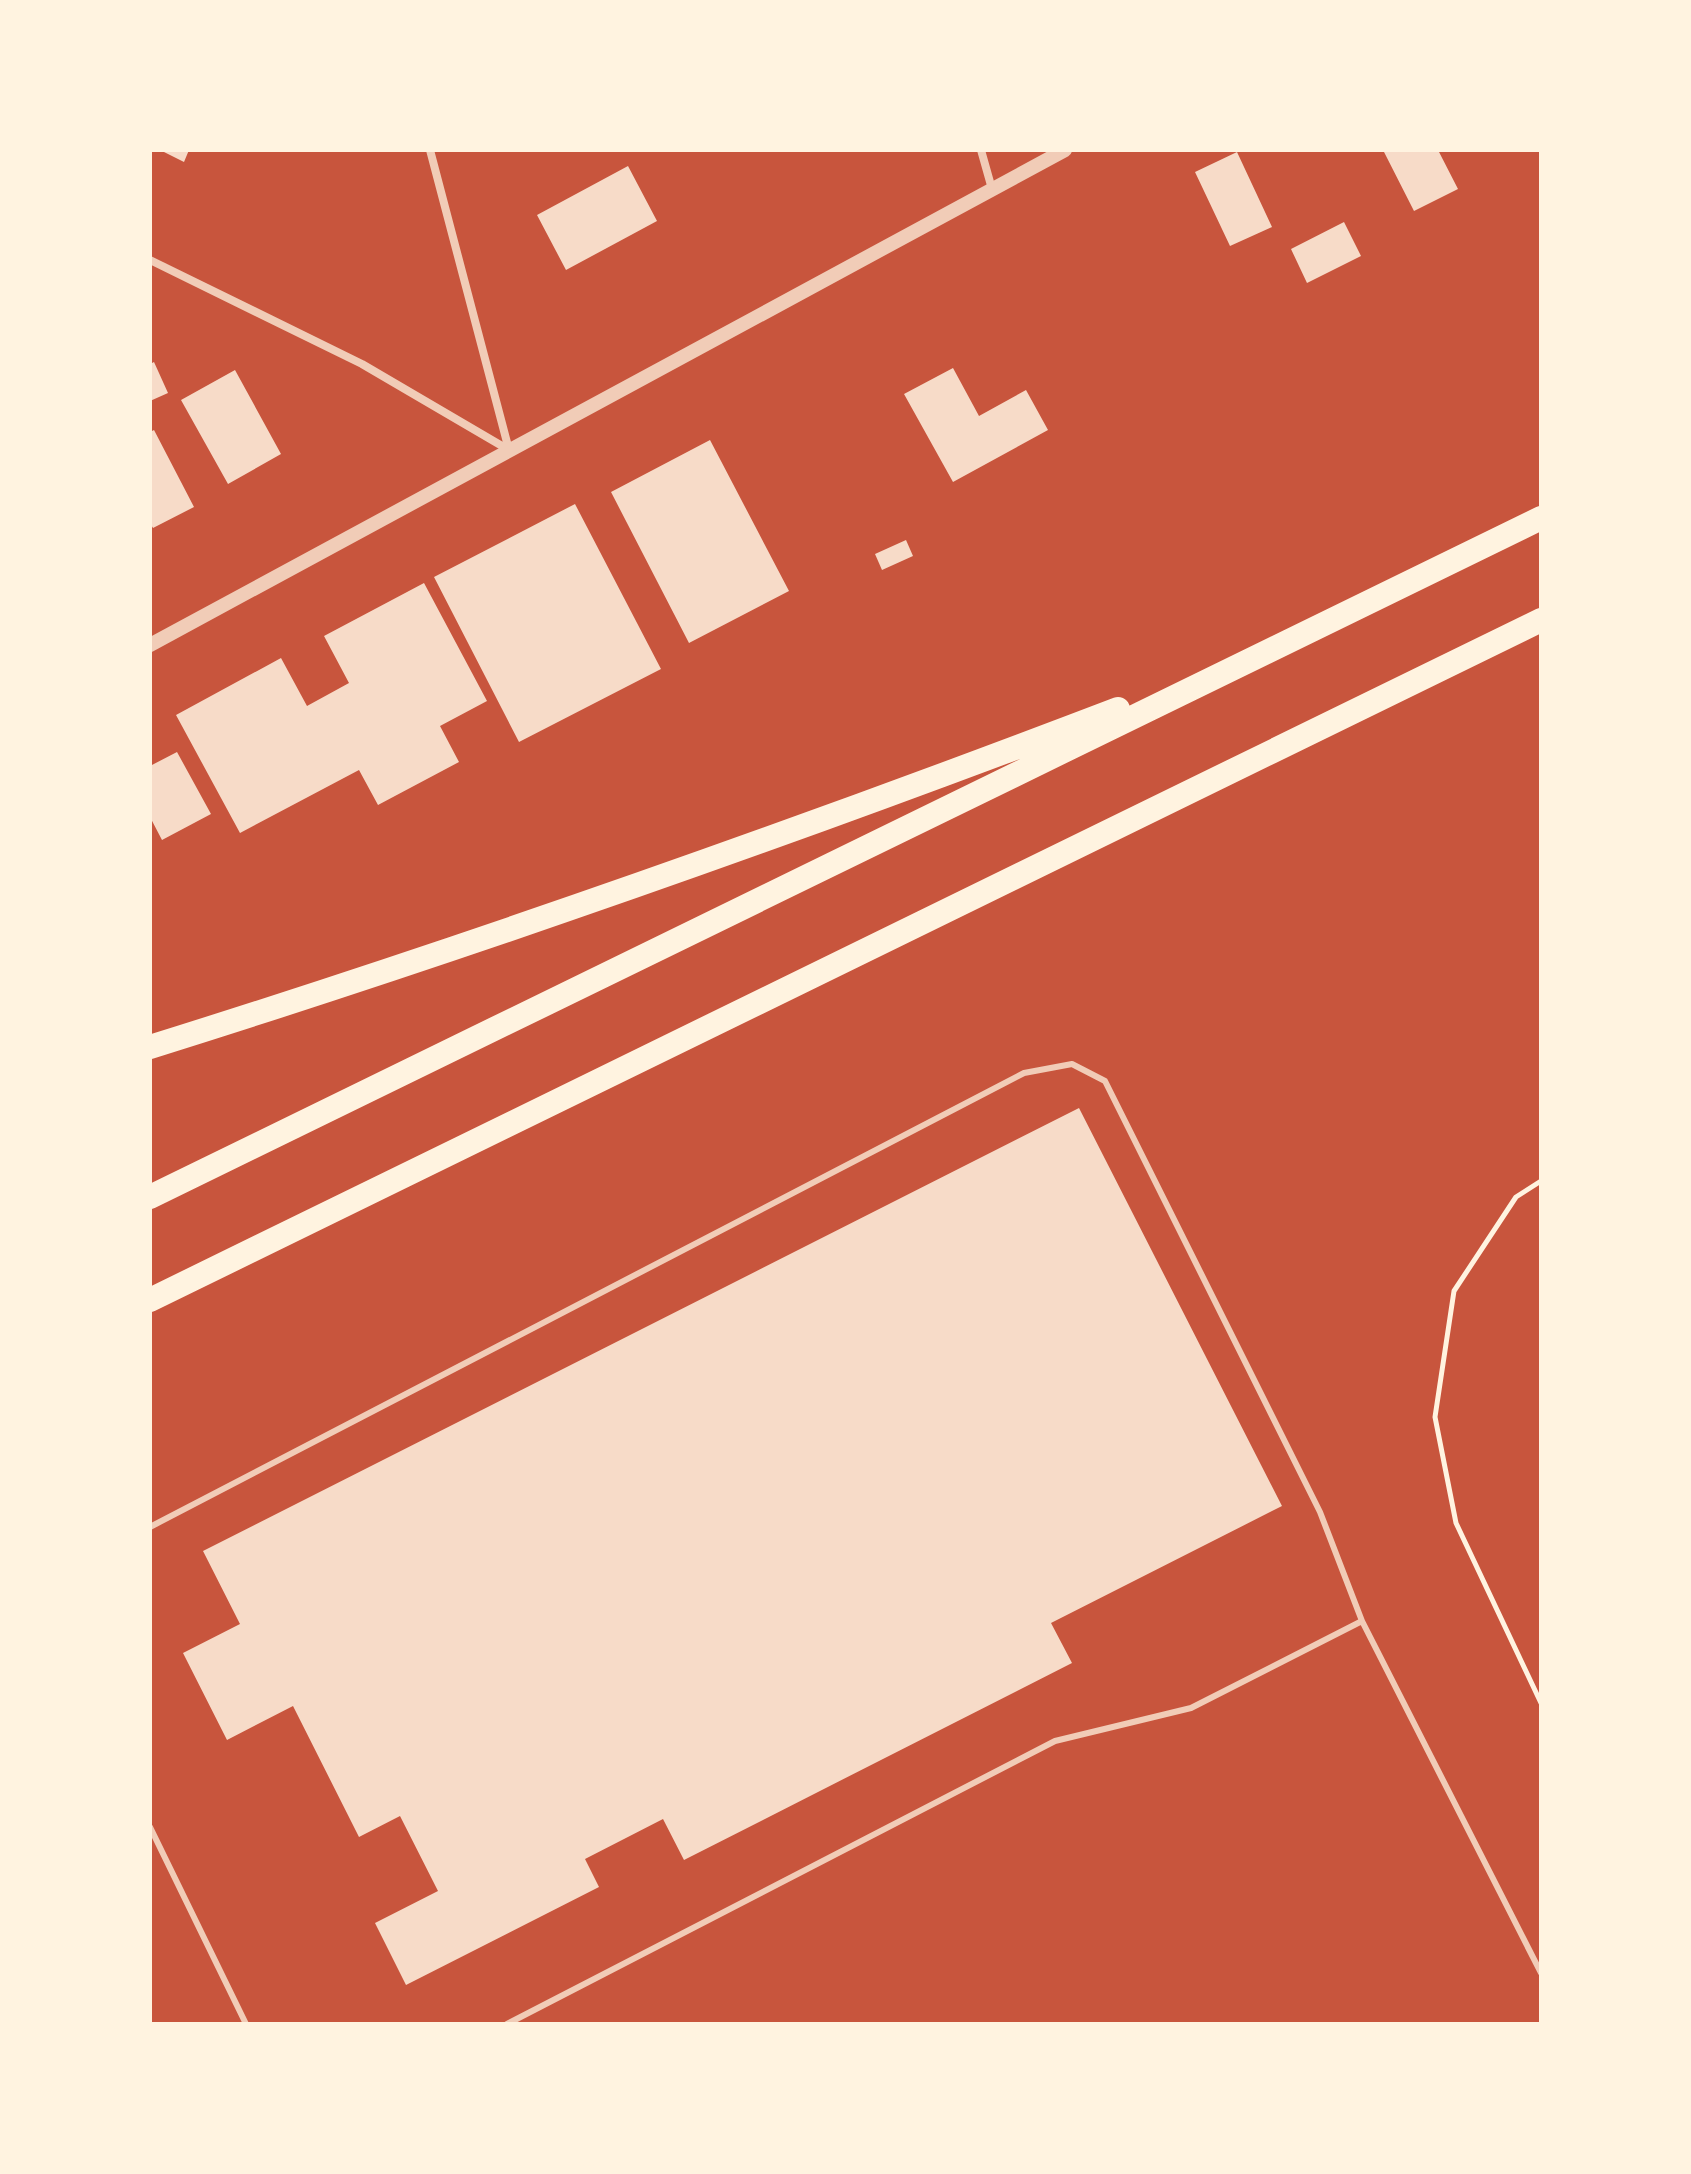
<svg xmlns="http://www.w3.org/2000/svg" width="1691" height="2174" viewBox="0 0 1691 2174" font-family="'Exo 2',sans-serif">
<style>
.building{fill:#f7dbc8}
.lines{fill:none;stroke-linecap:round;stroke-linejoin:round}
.path{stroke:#fff3e0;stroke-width:5}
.service{stroke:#f1ccb7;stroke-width:6}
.minor{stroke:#f1ccb7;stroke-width:8}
.tertiary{stroke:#f1ccb7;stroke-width:14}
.motorway{stroke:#fff3e0;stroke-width:24}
</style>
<rect width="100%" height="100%" fill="#c8553d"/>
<path class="building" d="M160 150H189L184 162Z
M1383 150H1438L1458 189 1414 211Z
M1237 152 1272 227 1230 246 1195 172Z
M628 166 657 221 566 270 537 215Z
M1344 222 1361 256 1307 283 1291 249Z
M154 362 168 393 150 401V364Z
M953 368 979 416 1026 390 1048 430 953 482 904 394Z
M235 370 281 454 228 484 181 400Z
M154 430 194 507 153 528 150 523V432Z
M710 440 789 591 689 643 611 492Z
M575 504 661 669 519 742 434 577Z
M906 540 913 556 882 570 875 554Z
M424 583 487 701 440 726 459 762 378 805 359 770 240 833 176 715 281 658 307 706 349 683 324 636Z
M177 752 211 814 162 840 150 817V766Z
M1079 1108 1282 1506 1051 1623 1072 1663 684 1860 663 1819 585 1859 599 1887 406 1985 375 1923 438 1891 400 1816 359 1837 293 1706 227 1740 183 1653 240 1624 203 1551Z"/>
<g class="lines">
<path class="path" d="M1541 1181 1516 1197 1454 1291 1435 1417 1456 1523 1541 1703"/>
<path class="service" d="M150 1527 1024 1073 1072 1064 1105 1081 1320 1512 1362 1621
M150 1827 246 2024
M507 2024 1055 1741 1191 1708 1362 1621 1541 1973"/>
<path class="minor" d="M430 150 509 450
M981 150 992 189
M150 260 362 364 509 450"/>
<path class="tertiary" d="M150 645 1065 150"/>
<path class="motorway" d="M150 1047C476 945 798 831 1118 709
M150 1197 1541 518
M150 1300 1541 620"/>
</g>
<rect width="1691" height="2174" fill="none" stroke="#fff3e0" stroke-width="304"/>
</svg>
